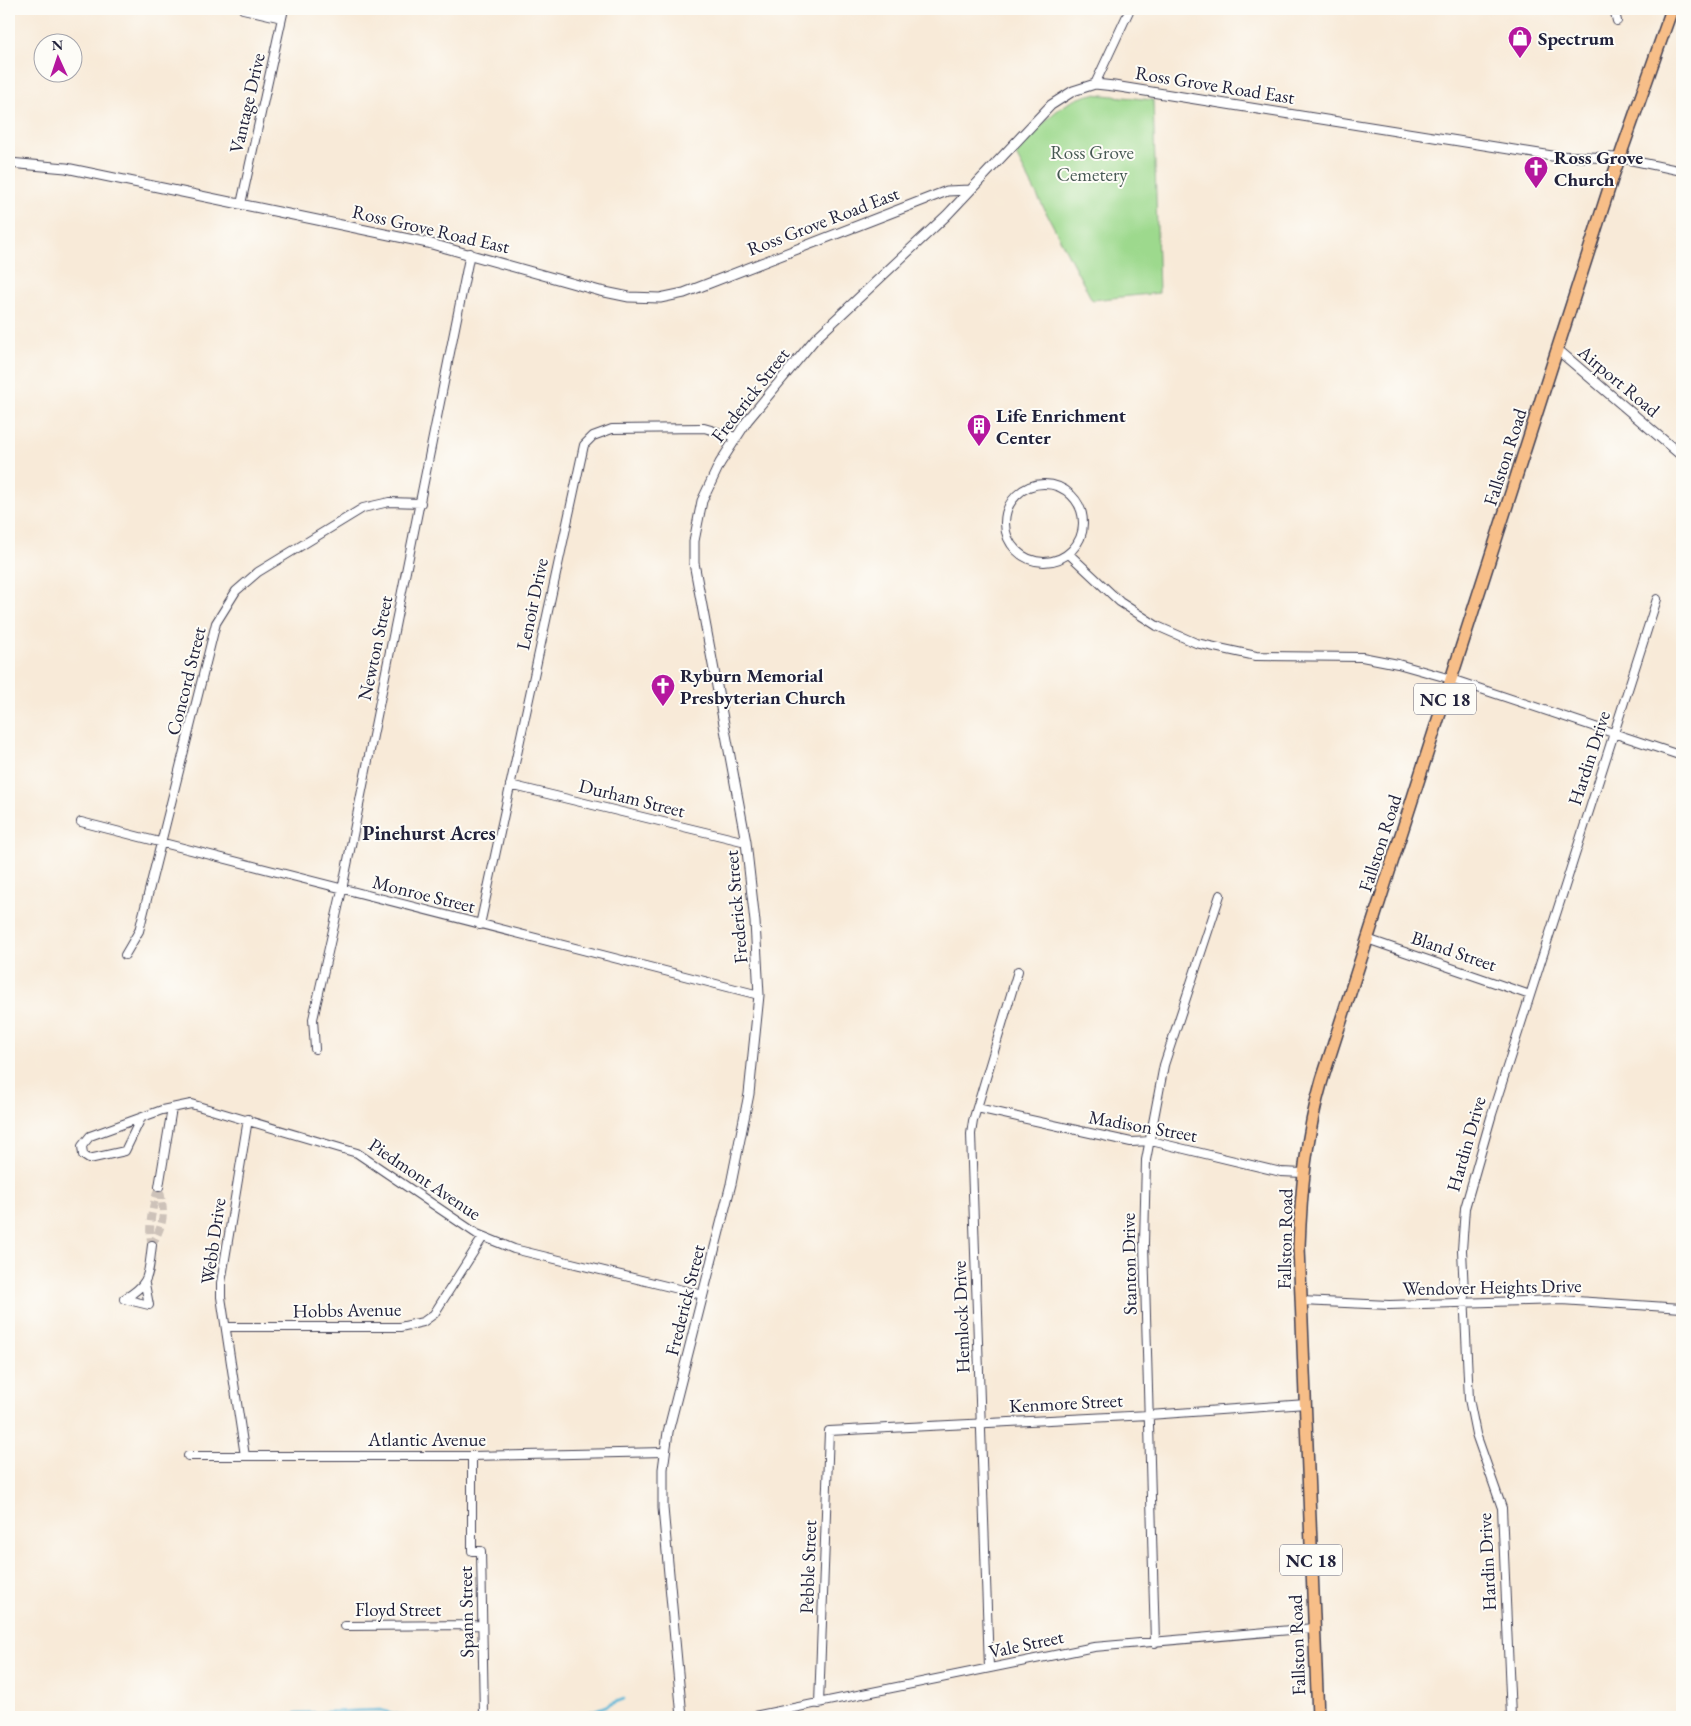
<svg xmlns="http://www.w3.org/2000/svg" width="1691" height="1726" viewBox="0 0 1691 1726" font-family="'EB Garamond',serif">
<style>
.green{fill:#9dd98d;stroke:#607e64}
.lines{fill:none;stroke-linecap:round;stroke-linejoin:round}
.stream{stroke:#5ab7d9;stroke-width:2.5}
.minor-tunnel{stroke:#cdc2b9;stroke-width:8;stroke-dasharray:8 4;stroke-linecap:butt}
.minor-casing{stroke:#424053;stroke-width:10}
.tertiary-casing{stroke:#424053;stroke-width:11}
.primary-casing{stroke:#424053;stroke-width:14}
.minor{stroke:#fff;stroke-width:8}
.tertiary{stroke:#fff;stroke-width:9}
.primary{stroke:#f7be88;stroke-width:11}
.labels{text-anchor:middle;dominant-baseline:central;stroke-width:4;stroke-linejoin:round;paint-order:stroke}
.shield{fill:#fdfcf7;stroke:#646373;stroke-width:1}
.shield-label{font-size:18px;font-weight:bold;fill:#22223b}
.poi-label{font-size:19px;font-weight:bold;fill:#22223b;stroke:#fdfcf7;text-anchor:start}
.street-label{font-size:19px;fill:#22223b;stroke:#fdfcf7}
.park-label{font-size:19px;fill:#475954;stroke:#fdfcf7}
.neighbourhood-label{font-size:20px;font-weight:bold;fill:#22223b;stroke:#fdfcf7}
</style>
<rect width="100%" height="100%" fill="#fdfcf7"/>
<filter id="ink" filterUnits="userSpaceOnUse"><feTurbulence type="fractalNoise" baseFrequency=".02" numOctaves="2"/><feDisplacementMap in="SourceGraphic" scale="10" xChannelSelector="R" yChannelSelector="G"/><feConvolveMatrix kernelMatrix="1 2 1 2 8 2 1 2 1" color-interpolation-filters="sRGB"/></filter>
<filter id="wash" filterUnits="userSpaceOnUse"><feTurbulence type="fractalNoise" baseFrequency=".0096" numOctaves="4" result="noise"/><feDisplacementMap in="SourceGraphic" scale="20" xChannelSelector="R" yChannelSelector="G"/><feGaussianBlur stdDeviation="1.12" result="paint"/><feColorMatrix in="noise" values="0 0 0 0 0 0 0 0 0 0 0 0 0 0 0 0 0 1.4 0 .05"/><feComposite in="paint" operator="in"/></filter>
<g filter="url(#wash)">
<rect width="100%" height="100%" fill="#f8ead8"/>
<path class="green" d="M1093 94 1153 100 1159 293 1092 300 1016 155C1040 127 1056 102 1093 94Z"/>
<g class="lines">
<path class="stream" d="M9 1716 30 1717
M226 1717H262
M270 1717 297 1713 380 1710 408 1717
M577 1717 624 1699"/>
</g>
</g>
<g filter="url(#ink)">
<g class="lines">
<path class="minor-tunnel" d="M152 1245C165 1221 165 1214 159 1187
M152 1245C147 1229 153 1203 159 1187"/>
<defs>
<path id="minor" d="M243 9 282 18
M1614 9 1617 21
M1095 84 1130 9
M1620 158 1682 171
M241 204 284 9
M1005 523a39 39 0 1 1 78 0a39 39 0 1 1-78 0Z
M1069 554 1120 602 1157 626 1196 643 1256 656 1362 657 1398 664 1451 679 1682 756
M510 785 746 842
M81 822 759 995
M480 925 584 445 593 436 612 429 704 428 736 437
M1367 939 1530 995
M125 955 139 931 216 623 236 591 258 572 363 508 389 502 421 503
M315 1049 313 1019 342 890 470 253
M977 1108 1131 1142 1151 1141 1281 1172 1303 1173
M141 1118 125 1151 89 1159 83 1155 82 1146 90 1136 162 1110 191 1104 357 1153 477 1234 514 1249 703 1295
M159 1187 172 1108
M124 1299C151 1283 148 1275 152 1245
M124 1299 149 1305 145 1284
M1301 1301 1389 1305 1561 1300 1682 1308
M226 1327H400L423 1322 434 1314 483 1237
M188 1456H472L665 1452
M245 1456 221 1297V1283L248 1119
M472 1456V1551H481L484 1717
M345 1626 482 1625
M1155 1643 1144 1243 1146 1160 1164 1065 1220 895
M989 1668 971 1134 973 1121 1018 971
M819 1704 829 1431 1149 1415 1306 1404
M749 1717 1094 1647 1314 1628
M1511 1717 1502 1508 1476 1434 1469 1399 1462 1250 1465 1208 1492 1114 1657 599"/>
<path id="tertiary" d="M9 163 66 168 428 243 600 291 629 297 660 298 684 293 947 191 970 190
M1558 350 1682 456
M682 1717 663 1508V1469L668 1432 731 1184 749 1094 759 995 755 922 746 842 694 563V541L702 501 720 463 747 421 815 339 947 215 1051 105 1073 91 1095 84 1114 86 1552 156 1620 158"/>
<path id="primary" d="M1318 1717 1299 1247C1301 1191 1306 1135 1322 1080L1613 176 1672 9"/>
</defs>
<use href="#minor" class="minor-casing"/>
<use href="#tertiary" class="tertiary-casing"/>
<use href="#primary" class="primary-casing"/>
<use href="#minor" class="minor"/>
<use href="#tertiary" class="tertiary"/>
<use href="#primary" class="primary"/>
</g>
</g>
<defs>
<symbol id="shop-pin" viewBox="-11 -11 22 30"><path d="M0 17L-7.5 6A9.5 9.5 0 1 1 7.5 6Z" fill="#b5179e" stroke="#fdfcf7"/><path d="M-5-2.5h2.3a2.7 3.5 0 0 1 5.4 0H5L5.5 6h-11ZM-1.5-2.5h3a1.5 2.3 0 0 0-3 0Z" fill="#fff"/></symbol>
<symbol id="church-pin" viewBox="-11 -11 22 30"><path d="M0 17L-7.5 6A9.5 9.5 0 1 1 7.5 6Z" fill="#b5179e" stroke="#fdfcf7"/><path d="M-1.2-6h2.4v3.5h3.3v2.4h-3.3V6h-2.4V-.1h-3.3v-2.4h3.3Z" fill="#fff"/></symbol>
<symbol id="building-pin" viewBox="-11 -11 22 30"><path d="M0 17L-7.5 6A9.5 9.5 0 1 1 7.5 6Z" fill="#b5179e" stroke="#fdfcf7"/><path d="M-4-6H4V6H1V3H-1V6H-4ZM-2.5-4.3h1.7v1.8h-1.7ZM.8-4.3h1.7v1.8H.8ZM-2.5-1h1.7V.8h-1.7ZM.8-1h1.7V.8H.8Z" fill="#fff"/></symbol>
</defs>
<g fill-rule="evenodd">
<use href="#shop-pin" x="1506" y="24" width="28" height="38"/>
<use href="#church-pin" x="1522" y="154" width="28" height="38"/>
<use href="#building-pin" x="965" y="412" width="28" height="38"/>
<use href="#church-pin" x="649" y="672" width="28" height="38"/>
</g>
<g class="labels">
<g class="shield">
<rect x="1414" y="683.5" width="62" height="31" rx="4"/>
<rect x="1280" y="1544.5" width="62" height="31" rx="4"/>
</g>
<g class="shield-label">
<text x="1445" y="699">NC 18</text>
<text x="1311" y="1560">NC 18</text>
</g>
<g class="poi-label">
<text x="1538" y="38">Spectrum</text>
<text x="1554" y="157">Ross Grove<tspan x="1554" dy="22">Church</tspan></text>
<text x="996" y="415">Life Enrichment<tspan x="996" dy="22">Center</tspan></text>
<text x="680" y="675">Ryburn Memorial<tspan x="680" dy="22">Presbyterian Church</tspan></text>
</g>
<g class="street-label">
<text transform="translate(1215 85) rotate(9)">Ross Grove Road East</text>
<text transform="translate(247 103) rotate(-77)">Vantage Drive</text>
<text transform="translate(823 221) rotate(-21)">Ross Grove Road East</text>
<text transform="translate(431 229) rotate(13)">Ross Grove Road East</text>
<text transform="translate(1619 381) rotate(40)">Airport Road</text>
<text transform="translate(750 395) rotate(-52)">Frederick Street</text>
<text transform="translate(1505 457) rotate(-72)">Fallston Road</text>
<text transform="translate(532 604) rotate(-78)">Lenoir Drive</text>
<text transform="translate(375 648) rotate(-78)">Newton Street</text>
<text transform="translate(186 681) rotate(-76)">Concord Street</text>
<text transform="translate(1589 758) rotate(-72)">Hardin Drive</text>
<text transform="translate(632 798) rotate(14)">Durham Street</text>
<text transform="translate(1380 843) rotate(-72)">Fallston Road</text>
<text transform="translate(424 894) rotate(14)">Monroe Street</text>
<text transform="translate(736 907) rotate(-95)">Frederick Street</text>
<text transform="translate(1454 951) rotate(19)">Bland Street</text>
<text transform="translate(1143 1126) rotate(10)">Madison Street</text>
<text transform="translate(1466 1144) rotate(-74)">Hardin Drive</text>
<text transform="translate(425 1179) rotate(34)">Piedmont Avenue</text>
<text transform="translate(1285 1239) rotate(-89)">Fallston Road</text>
<text transform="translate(213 1241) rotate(-82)">Webb Drive</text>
<text transform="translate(1129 1264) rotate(-91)">Stanton Drive</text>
<text transform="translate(1492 1287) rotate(-1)">Wendover Heights Drive</text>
<text transform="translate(685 1300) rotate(-76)">Frederick Street</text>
<text transform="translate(347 1310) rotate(-1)">Hobbs Avenue</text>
<text transform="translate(961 1317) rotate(-92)">Hemlock Drive</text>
<text transform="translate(1066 1403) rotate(-3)">Kenmore Street</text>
<text x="427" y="1439">Atlantic Avenue</text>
<text transform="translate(1487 1562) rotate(-93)">Hardin Drive</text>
<text transform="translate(808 1567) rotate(-88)">Pebble Street</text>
<text x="398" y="1609">Floyd Street</text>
<text transform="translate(466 1612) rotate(-91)">Spann Street</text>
<text transform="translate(1026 1644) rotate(-12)">Vale Street</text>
<text transform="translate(1297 1645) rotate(-92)">Fallston Road</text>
</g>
<g class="park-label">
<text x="1092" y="152">Ross Grove<tspan x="1092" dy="22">Cemetery</tspan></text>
</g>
<g class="neighbourhood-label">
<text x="429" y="833">Pinehurst Acres</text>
</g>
</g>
<rect width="1691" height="1726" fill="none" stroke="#fdfcf7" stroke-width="30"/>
<g transform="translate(58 58) rotate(357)"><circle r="24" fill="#fdfcf7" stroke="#a5a5ac"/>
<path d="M0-4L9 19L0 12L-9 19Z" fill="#b5179e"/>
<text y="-8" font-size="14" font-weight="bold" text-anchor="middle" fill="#22223b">N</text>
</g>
</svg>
